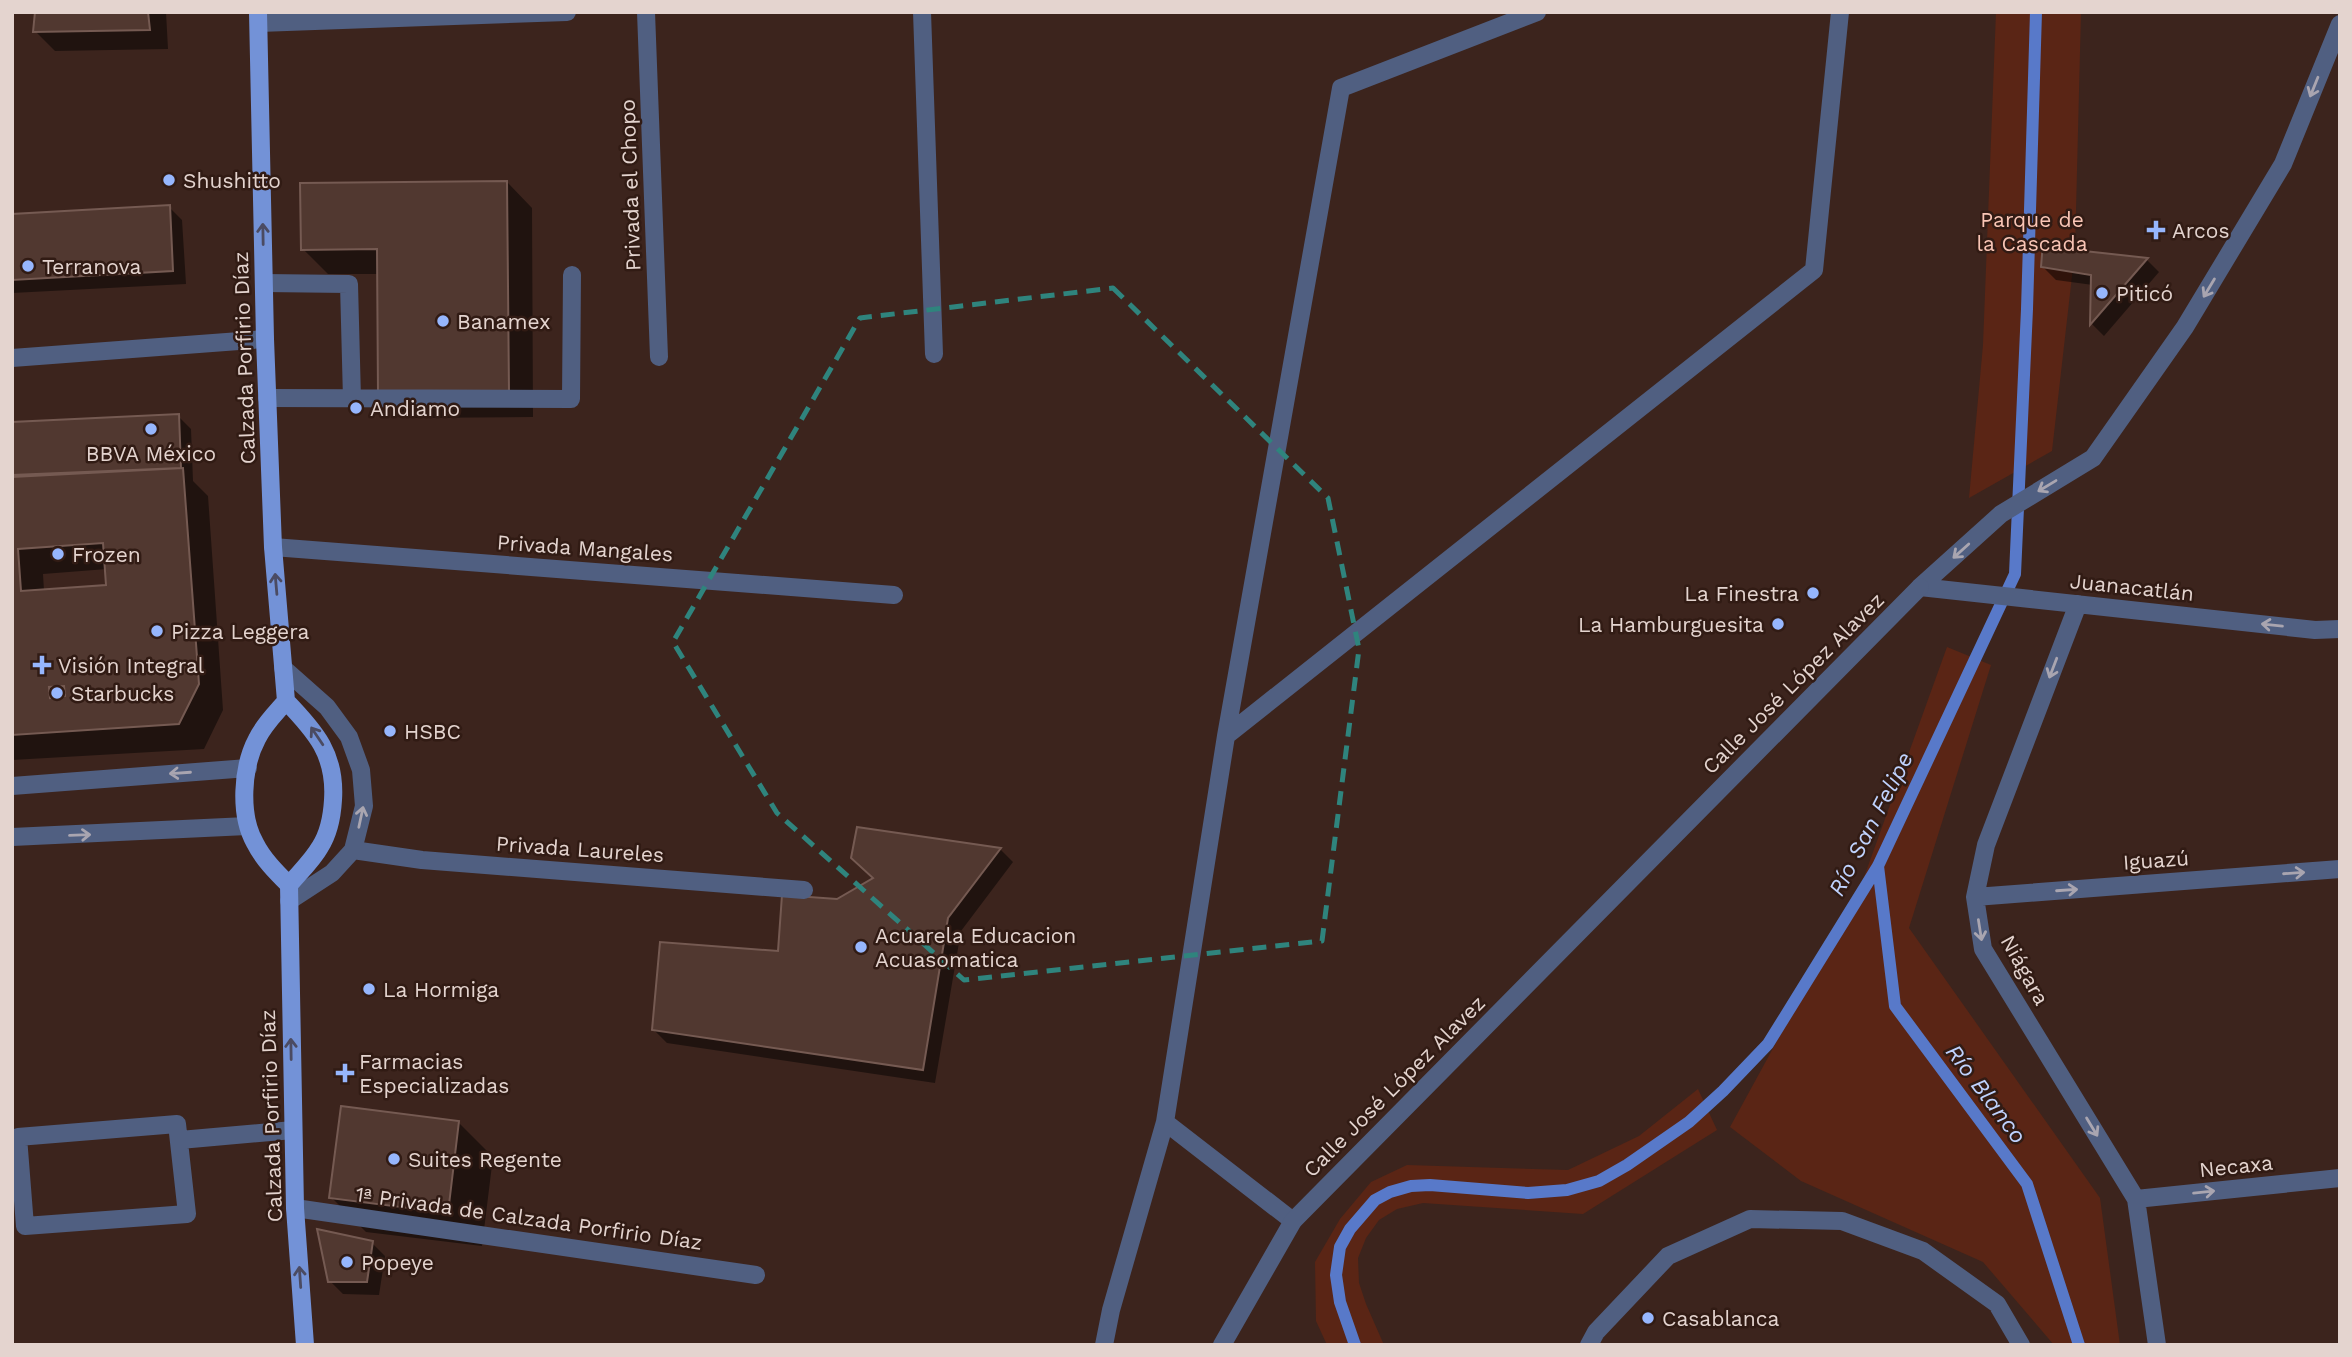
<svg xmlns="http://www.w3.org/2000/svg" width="2352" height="1357" viewBox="0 0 2352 1357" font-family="'Work Sans',sans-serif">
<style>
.green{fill:#5a2515}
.shadow{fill:#0007;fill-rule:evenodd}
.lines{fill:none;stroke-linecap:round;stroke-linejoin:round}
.stream{stroke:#5879c9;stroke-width:12}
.building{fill:#513830;stroke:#755a52;stroke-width:2;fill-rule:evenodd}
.service{stroke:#505f81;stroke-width:18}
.minor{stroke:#505f81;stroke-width:18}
.tertiary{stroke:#505f81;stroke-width:18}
.primary{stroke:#7392d7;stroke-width:18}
.oneway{stroke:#a9a5b0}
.oneway2{stroke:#4b4b62}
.marked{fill:none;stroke:#2f847d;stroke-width:5;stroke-dasharray:14 9;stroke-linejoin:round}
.poi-dot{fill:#96b6fd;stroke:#311b14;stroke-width:2.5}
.labels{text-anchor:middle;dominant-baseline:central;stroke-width:5;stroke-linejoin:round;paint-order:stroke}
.poi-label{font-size:21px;fill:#e4d4cf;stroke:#311b14;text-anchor:start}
.street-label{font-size:21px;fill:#e4d4cf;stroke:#311b14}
.park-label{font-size:21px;fill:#f9c5b5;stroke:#311b14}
.water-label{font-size:23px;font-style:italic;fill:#bfd2fd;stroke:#311b14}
</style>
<rect width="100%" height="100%" fill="#3c241d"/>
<path class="green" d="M1996 12H2081L2075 250 2052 451 1969 498 1983 345Z
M1947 647 1991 665 1909 928 2100 1198 2120 1345H2054L1983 1262 1801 1181 1730 1127 1859 891Z
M1698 1089 1717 1130 1583 1214 1423 1203 1397 1209 1379 1220 1366 1238 1358 1258 1359 1283 1366 1304 1384 1345H1327L1316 1321 1315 1262 1340 1219 1371 1182 1407 1165 1568 1170 1639 1136Z"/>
<path class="shadow" d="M37 12H166L168 49 55 51 35 31Z
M507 182 532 208 533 417 405 418 380 393 379 274H328L303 249Z
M169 207 182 220 186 284 12 293V216Z
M2074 251 2147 260 2159 272 2104 336 2092 324 2093 285 2056 280 2043 267Z
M178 416 191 429 193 481 208 496 223 710 204 749 12 760V424ZM107 569 108 586 44 591 43 574Z
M858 829 1001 850 1013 862 961 931 935 1083 667 1043 654 1030 779 953 837 901 875 879Z
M459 1123 493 1157 482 1246 366 1232 331 1197Z
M372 1243 385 1256 379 1295 343 1294 330 1281Z"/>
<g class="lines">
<path class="stream" d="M1878 866 1895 1006 2027 1184 2079 1345
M1355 1345 1340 1302 1336 1275 1340 1247 1350 1229 1375 1200 1390 1192 1411 1186 1430 1185 1528 1193 1567 1190 1599 1181 1627 1165 1689 1122 1723 1091 1768 1044 1878 866 2015 574 2027 309 2036 12"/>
</g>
<path class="building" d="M35 12H148L150 30 33 32Z
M507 181 509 392 378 393 377 249 301 250 300 183Z
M170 205 173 271 12 280V214Z
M2043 242 2075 250 2148 258 2090 325 2091 275 2041 267Z
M179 414 181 468 12 475V422Z
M183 468 199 684 179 724 12 735V477ZM103 543 106 585 21 591 18 549Z
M64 686 65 696 50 698 49 687Z
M857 827 1001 848 948 918 923 1070 652 1030 660 942 778 951 782 895 837 899 873 878 851 858Z
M341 1106 459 1121 448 1213 329 1198Z
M317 1229 373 1241 367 1282H328Z"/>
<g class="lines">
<path class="service" d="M264 283 349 284 352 399
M12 358 265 339
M267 398 571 399 572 275
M283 668 327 707 349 737 361 770 364 806 353 850 332 873 289 901
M353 850 422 860 804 890
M177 1124 187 1214 25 1226 18 1137Z
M180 1140 293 1130"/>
<path class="minor" d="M646 12 659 357
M922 12 934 354
M259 23 567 12
M273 547 894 595
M1920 587 2001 514 2093 458 2185 327 2283 164 2340 24
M1920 587 2315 630 2340 629
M2078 604 1986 845 1975 897 1983 949 2136 1199 2157 1345
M1226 736 1814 270 1840 12
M1975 897 2340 869
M1165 1122 1293 1221
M2136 1199 2340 1178
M295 1208 756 1275
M1104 1345 1111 1310 1165 1122 1226 736 1341 88 1537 12
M1589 1345 1596 1332 1668 1256 1750 1219 1842 1221 1923 1251 1997 1304 2021 1345"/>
<path class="tertiary" d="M12 786 248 768
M12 837 247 826
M1222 1345 1293 1221 1920 587"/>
<path class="primary" d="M258 12 265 339 273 547 286 701
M286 701C316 732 336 755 333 800 332 817 329 833 320 847 312 861 299 873 289 885
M286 701C276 713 264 724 257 739 242 767 239 815 255 843 263 859 276 872 289 885
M289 885 295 1208 305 1345"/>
</g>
<defs><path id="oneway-shaft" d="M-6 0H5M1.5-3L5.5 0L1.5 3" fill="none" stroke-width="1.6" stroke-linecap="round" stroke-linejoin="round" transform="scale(1.75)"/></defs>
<g class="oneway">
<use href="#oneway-shaft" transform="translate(2314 87) rotate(112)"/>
<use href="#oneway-shaft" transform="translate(2209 288) rotate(121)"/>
<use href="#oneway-shaft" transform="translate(2047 486) rotate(149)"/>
<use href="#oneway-shaft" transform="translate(1961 551) rotate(138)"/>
<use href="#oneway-shaft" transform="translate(2272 625) rotate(-174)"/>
<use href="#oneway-shaft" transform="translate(2053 668) rotate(111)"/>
<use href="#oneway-shaft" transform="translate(180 773) rotate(176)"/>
<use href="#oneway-shaft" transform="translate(361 817) rotate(-78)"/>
<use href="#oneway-shaft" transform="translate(80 835) rotate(-2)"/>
<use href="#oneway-shaft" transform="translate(2294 873) rotate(-4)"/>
<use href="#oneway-shaft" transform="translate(2067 890) rotate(-4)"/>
<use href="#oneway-shaft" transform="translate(1980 930) rotate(81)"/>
<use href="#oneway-shaft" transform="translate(2092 1127) rotate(59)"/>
<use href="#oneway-shaft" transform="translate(2204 1192) rotate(-6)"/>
</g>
<g class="oneway2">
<use href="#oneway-shaft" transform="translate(263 234) rotate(-91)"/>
<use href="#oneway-shaft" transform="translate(276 584) rotate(-95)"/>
<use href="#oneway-shaft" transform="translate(317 736) rotate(-124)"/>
<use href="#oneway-shaft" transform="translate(291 1049) rotate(-91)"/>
<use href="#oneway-shaft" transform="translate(300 1277) rotate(-94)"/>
</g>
<path class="marked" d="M1113 288 1328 498 1359 649 1322 941 964 980 777 813 673 642 860 318Z"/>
<g class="poi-dot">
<circle cx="169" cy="180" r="7"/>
<path d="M2152.5 219.5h7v7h7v7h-7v7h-7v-7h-7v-7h7z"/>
<circle cx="28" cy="266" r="7"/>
<circle cx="2102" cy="293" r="7"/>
<circle cx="443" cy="321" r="7"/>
<circle cx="356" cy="408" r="7"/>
<circle cx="151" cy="429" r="7"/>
<circle cx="58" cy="554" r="7"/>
<circle cx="1813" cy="593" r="7"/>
<circle cx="1778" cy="624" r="7"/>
<circle cx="157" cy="631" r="7"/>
<path d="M38.5 654.5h7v7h7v7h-7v7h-7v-7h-7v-7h7z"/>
<circle cx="57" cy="693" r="7"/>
<circle cx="390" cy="731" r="7"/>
<circle cx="861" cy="947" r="7"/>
<circle cx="369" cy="989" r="7"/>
<path d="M341.5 1062.5h7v7h7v7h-7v7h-7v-7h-7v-7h7z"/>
<circle cx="394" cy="1159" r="7"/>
<circle cx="347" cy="1262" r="7"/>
<circle cx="1648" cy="1318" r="7"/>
</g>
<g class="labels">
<g class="poi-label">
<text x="183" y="180">Shushitto</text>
<text x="2172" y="230">Arcos</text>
<text x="42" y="266">Terranova</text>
<text x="2116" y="293">Piticó</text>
<text x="457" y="321">Banamex</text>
<text x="370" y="408">Andiamo</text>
<text x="151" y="453" text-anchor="middle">BBVA México</text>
<text x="72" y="554">Frozen</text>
<text x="1799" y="593" text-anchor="end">La Finestra</text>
<text x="1764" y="624" text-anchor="end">La Hamburguesita</text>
<text x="171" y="631">Pizza Leggera</text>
<text x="58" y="665">Visión Integral</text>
<text x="71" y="693">Starbucks</text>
<text x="404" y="731">HSBC</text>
<text x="875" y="935">Acuarela Educacion<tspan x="875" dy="24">Acuasomatica</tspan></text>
<text x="383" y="989">La Hormiga</text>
<text x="359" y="1061">Farmacias<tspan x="359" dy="24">Especializadas</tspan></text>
<text x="408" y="1159">Suites Regente</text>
<text x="361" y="1262">Popeye</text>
<text x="1662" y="1318">Casablanca</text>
</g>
<g class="street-label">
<text transform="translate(630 185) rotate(-92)">Privada el Chopo</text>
<text transform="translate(244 358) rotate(-92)">Calzada Porfirio Díaz</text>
<text transform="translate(585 548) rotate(4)">Privada Mangales</text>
<text transform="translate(2132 587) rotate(6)">Juanacatlán</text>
<text transform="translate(1793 683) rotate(-45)">Calle José López Alavez</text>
<text transform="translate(580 849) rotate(4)">Privada Laureles</text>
<text transform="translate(2156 860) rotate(-4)">Iguazú</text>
<text transform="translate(2025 970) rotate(61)">Niágara</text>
<text transform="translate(1394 1086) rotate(-45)">Calle José López Alavez</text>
<text transform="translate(271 1116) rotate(-92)">Calzada Porfirio Díaz</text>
<text transform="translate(2236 1166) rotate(-6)">Necaxa</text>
<text transform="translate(529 1218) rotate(8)">1ª Privada de Calzada Porfirio Díaz</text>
</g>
<g class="park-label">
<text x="2032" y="219">Parque de<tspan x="2032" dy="24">la Cascada</tspan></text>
</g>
<g class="water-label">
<text transform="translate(1871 824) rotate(-63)">Río San Felipe</text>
<text transform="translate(1986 1094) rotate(53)">Río Blanco</text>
</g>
</g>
<rect width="2352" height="1357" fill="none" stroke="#e4d4cf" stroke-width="28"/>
</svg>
